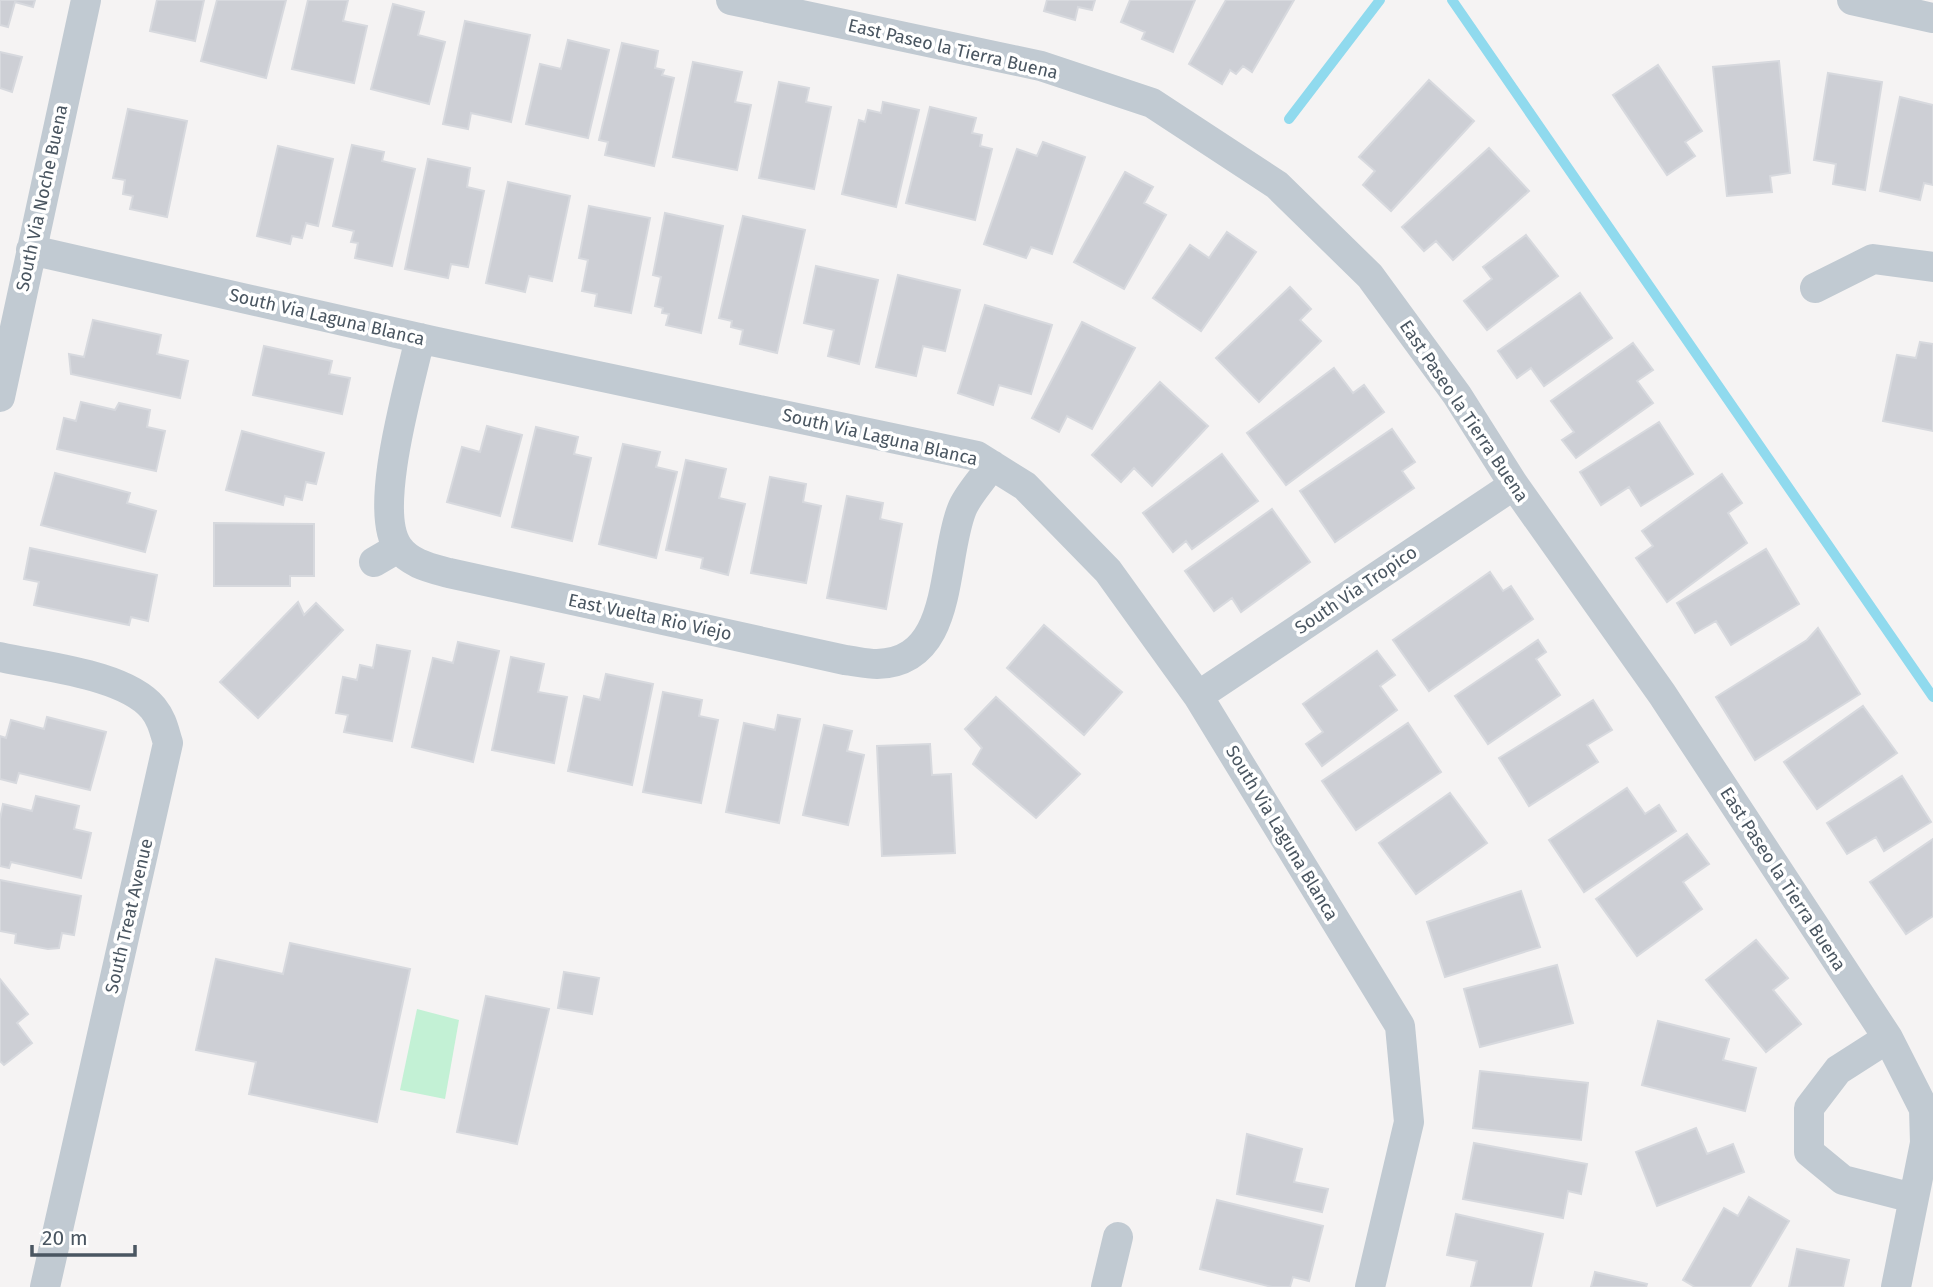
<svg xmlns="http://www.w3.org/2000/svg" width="1933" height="1287" viewBox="0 0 1933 1287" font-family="'Fira Sans',sans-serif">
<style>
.green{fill:#c3f1d5}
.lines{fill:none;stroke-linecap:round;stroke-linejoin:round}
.stream{stroke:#90daee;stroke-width:10}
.building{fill:#cdcfd5;stroke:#d7d9de;stroke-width:2}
.minor{stroke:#c1cad2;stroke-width:30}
.labels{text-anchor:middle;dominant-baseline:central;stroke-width:7;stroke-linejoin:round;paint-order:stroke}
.street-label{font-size:18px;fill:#4a5661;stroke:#fff}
</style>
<rect width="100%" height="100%" fill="#f5f3f3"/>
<path class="green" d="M417 1009 459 1020 445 1099 400 1090Z"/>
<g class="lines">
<path class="stream" d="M1452 0 1933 697
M1289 119 1380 0"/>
</g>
<path class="building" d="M0 0H35L33 7 15 2 8 27 0 25Z
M157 0H204L195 41 150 31Z
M217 0H286L266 78 201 61Z
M308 0H348L343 21 367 26 354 83 292 69Z
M1047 0H1095L1092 10 1078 7 1075 20 1044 11Z
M1130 0H1195L1173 52 1142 39 1145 32 1121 22Z
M1226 0H1294L1252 72 1243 66 1236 74 1230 70 1222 84 1189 64Z
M393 4 424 12 418 35 445 42 429 104 371 89Z
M465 21 530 35 511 122 471 113 468 129 443 124Z
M568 40 609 50 588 138 526 124 540 64 561 69Z
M622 43 658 51 655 68 664 70 662 75 674 78 654 166 605 155 608 142 599 140Z
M0 52 22 57 12 92 0 88Z
M1779 61 1790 173 1770 176 1772 192 1727 196 1713 67Z
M693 62 742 72 735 102 751 105 737 170 673 157Z
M1658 65 1702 131 1685 142 1695 156 1667 175 1613 95Z
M1828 73 1882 82 1865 190 1833 184 1836 164 1814 160Z
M1429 80 1474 121 1391 211 1363 185 1375 171 1359 157Z
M779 82 809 88 806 102 831 107 814 189 759 178Z
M1900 97 1933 105V185L1924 183 1920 200 1880 191Z
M883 102 919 110 896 207 842 194 859 120 865 122 868 110 881 113Z
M930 107 976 118 972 133 982 135 980 146 992 149 975 220 906 203Z
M128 109 187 121 167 217 130 209 133 196 123 194 125 180 113 178Z
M1043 142 1085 157 1052 254 1031 247 1026 258 984 244 1017 149 1037 156Z
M352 145 384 152 382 161 415 169 392 266 355 258 358 243 351 242 354 231 333 226Z
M278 146 333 159 318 226 306 223 302 238 292 236 290 244 257 236Z
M1489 148 1529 191 1453 260 1436 241 1424 251 1402 227Z
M428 159 470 168 467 187 484 191 468 267 451 264 448 278 405 269Z
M1125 172 1153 187 1144 203 1166 215 1124 289 1074 262Z
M508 182 570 196 552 281 529 276 525 292 486 283Z
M589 206 650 218 631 313 595 306 597 294 582 291 588 260 579 258Z
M665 213 723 226 701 333 666 325 669 314 662 313 663 308 655 306 661 277 653 275Z
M743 216 805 230 777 353 740 344 743 330 731 327 732 321 719 318Z
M1227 232 1256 252 1201 331 1153 298 1190 245 1209 258Z
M1526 235 1558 276 1487 330 1464 301 1492 279 1483 267Z
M816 266 878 280 859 364 828 356 834 330 804 323Z
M898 275 960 290 945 351 923 346 916 376 876 367Z
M1290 287 1311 309 1300 320 1321 341 1259 402 1216 358Z
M1580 293 1612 338 1544 386 1531 368 1517 378 1498 351Z
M985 305 1052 325 1031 394 999 385 993 405 958 393Z
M93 320 161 335 157 354 188 361 180 398 71 374 69 354 84 357Z
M1082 322 1135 348 1092 429 1067 416 1059 432 1032 418Z
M1920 342 1933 344V431L1883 421 1897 355 1916 358Z
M1633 343 1653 370 1637 381 1653 403 1576 458 1562 440 1574 432 1551 401Z
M264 346 332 361 329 374 350 378 342 414 253 395Z
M1334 368 1353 393 1364 385 1384 412 1286 485 1247 433Z
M1160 382 1208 426 1152 486 1134 468 1121 482 1092 455Z
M81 402 115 410 119 403 150 410 147 427 165 431 156 471 57 449 64 418 76 421Z
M1659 422 1693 474 1641 506 1629 487 1601 505 1580 472Z
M487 426 522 435 500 516 447 502 462 447 480 452Z
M536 427 578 437 574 454 591 458 572 541 512 527Z
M1392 429 1415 462 1402 471 1414 488 1335 542 1300 491Z
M242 431 324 453 316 484 306 482 302 500 285 496 283 505 226 490Z
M623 444 660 452 656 467 677 472 656 558 599 544Z
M1222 454 1258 501 1192 549 1186 541 1173 552 1143 513Z
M686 460 726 469 719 498 745 504 728 575 701 568 703 558 666 550Z
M55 473 130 493 127 503 156 511 145 552 41 525Z
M1722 474 1742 503 1728 513 1747 543 1667 602 1636 558 1653 546 1642 531Z
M770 477 806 484 803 502 821 506 806 583 751 573Z
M847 496 883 503 880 519 902 524 886 609 827 598Z
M1272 509 1310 562 1241 612 1232 598 1214 611 1185 571Z
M214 523 314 524V576H290V586H214Z
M30 548 157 575 148 621 131 617 129 625 34 605 39 582 24 579Z
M1766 549 1799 604 1731 645 1716 621 1695 633 1677 603Z
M1490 572 1503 591 1511 586 1533 619 1429 691 1393 640Z
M298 602 304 615 316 603 343 630 258 718 220 682Z
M1044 625 1122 692 1084 735 1007 668Z
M1818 628 1860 694 1755 760 1716 697 1807 640Z
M1538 640 1546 652 1536 659 1560 695 1488 744 1455 696Z
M458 642 499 651 473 762 412 747 433 658 453 663Z
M377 645 410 651 392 741 344 732 348 715 336 713 343 677 357 680 360 665 373 668Z
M1377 651 1395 675 1380 686 1397 710 1322 766 1306 744 1323 732 1303 704Z
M511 657 544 664 538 692 567 697 554 763 492 750Z
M606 674 653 684 632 785 568 771 584 696 600 700Z
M663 692 702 700 699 716 718 720 701 803 643 792Z
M996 697 1080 774 1036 818 973 764 982 748 965 729Z
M1593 700 1612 730 1587 745 1598 762 1529 806 1499 758Z
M1863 706 1897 753 1817 809 1784 762Z
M778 715 800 719 779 823 726 812 744 723 775 730Z
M47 717 106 732 90 790 19 773 16 783 0 779V736L6 738 11 720 44 729Z
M1408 723 1441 772 1356 830 1322 781Z
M824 725 852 731 847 751 864 755 848 825 803 815Z
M930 744 932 775 951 774 955 853 882 856 877 746Z
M1902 776 1931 822 1884 851 1876 837 1847 854 1827 823Z
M1627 788 1645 814 1659 805 1676 831 1584 892 1549 840Z
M1450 793 1487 843 1416 894 1379 843Z
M36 796 79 806 74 829 91 833 81 878 11 862 9 868 0 866V819L3 804 32 811Z
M1687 834 1709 864 1683 882 1702 909 1637 956 1596 899Z
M1933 839V916L1906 934 1870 882Z
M0 880 81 896 74 935 62 933 59 948 48 949 15 943 16 934 0 931Z
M1521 891 1540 947 1445 977 1427 922Z
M1756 940 1788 978 1773 990 1801 1024 1766 1052 1706 980Z
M290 943 410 969 377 1122 249 1094 256 1062 196 1050 216 959 283 974Z
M1557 965 1573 1023 1480 1047 1464 989Z
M564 972 599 978 592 1014 558 1008Z
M0 979 28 1014 17 1023 32 1043 4 1065 0 1061Z
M486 996 549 1009 517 1144 457 1132Z
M1658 1021 1729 1039 1723 1060 1756 1068 1745 1111 1642 1085Z
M1480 1071 1588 1083 1581 1140 1473 1128Z
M1696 1128 1707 1154 1733 1144 1744 1172 1657 1206 1636 1152Z
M1247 1134 1302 1149 1294 1182 1328 1189 1322 1212 1237 1194Z
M1474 1143 1587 1164 1581 1194 1568 1191 1563 1218 1463 1199Z
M1749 1197 1789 1221 1750 1287H1695L1683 1280 1724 1208 1738 1216Z
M1217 1200 1323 1226 1309 1281 1293 1277 1290 1287H1272L1200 1269Z
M1456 1214 1543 1234 1531 1287H1471L1477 1261 1447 1255Z
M1797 1249 1849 1260 1843 1287H1789Z
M1595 1272 1647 1284 1646 1287H1591Z"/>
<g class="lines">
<path class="minor" d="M731 0 1041 66 1152 103 1277 185 1370 276 1457 395 1514 485 1662 694 1888 1038 1924 1109 1925 1143 1896 1287
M1852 0 1933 18
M31 250 432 341 977 456 1025 486 1108 571 1198 696 1400 1026 1409 1122 1370 1287
M1815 288 1873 259 1933 267
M420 338C410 384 372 510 398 547 410 564 431 568 449 573L845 660C855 661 866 664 877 664 955 662 941 561 962 509 968 494 983 479 992 465
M0 397 86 0
M374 562 398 548
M0 657C43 667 125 674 153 708 162 719 164 730 168 743L45 1287
M1198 696 1514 485
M1888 1038 1838 1070 1809 1108V1152L1843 1180 1913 1198
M1106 1287 1118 1237"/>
</g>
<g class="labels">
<g class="street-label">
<text transform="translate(953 49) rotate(13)">East Paseo la Tierra Buena</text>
<text transform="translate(42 198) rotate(-78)">South Via Noche Buena</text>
<text transform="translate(327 317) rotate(13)">South Via Laguna Blanca</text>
<text transform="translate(1464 411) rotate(56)">East Paseo la Tierra Buena</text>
<text transform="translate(880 437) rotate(13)">South Via Laguna Blanca</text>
<text transform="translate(1356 590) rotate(-34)">South Via Tropico</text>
<text transform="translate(650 617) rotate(12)">East Vuelta Rio Viejo</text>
<text transform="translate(1282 833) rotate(59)">South Via Laguna Blanca</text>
<text transform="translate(1783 879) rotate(57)">East Paseo la Tierra Buena</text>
<text transform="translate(129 916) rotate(-77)">South Treat Avenue</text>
</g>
</g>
<path d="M32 1245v10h103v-10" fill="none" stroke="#4a5661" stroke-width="3.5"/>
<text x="42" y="1245" font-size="21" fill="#4a5661" stroke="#ffffff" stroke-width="5" paint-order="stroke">20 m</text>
</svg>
